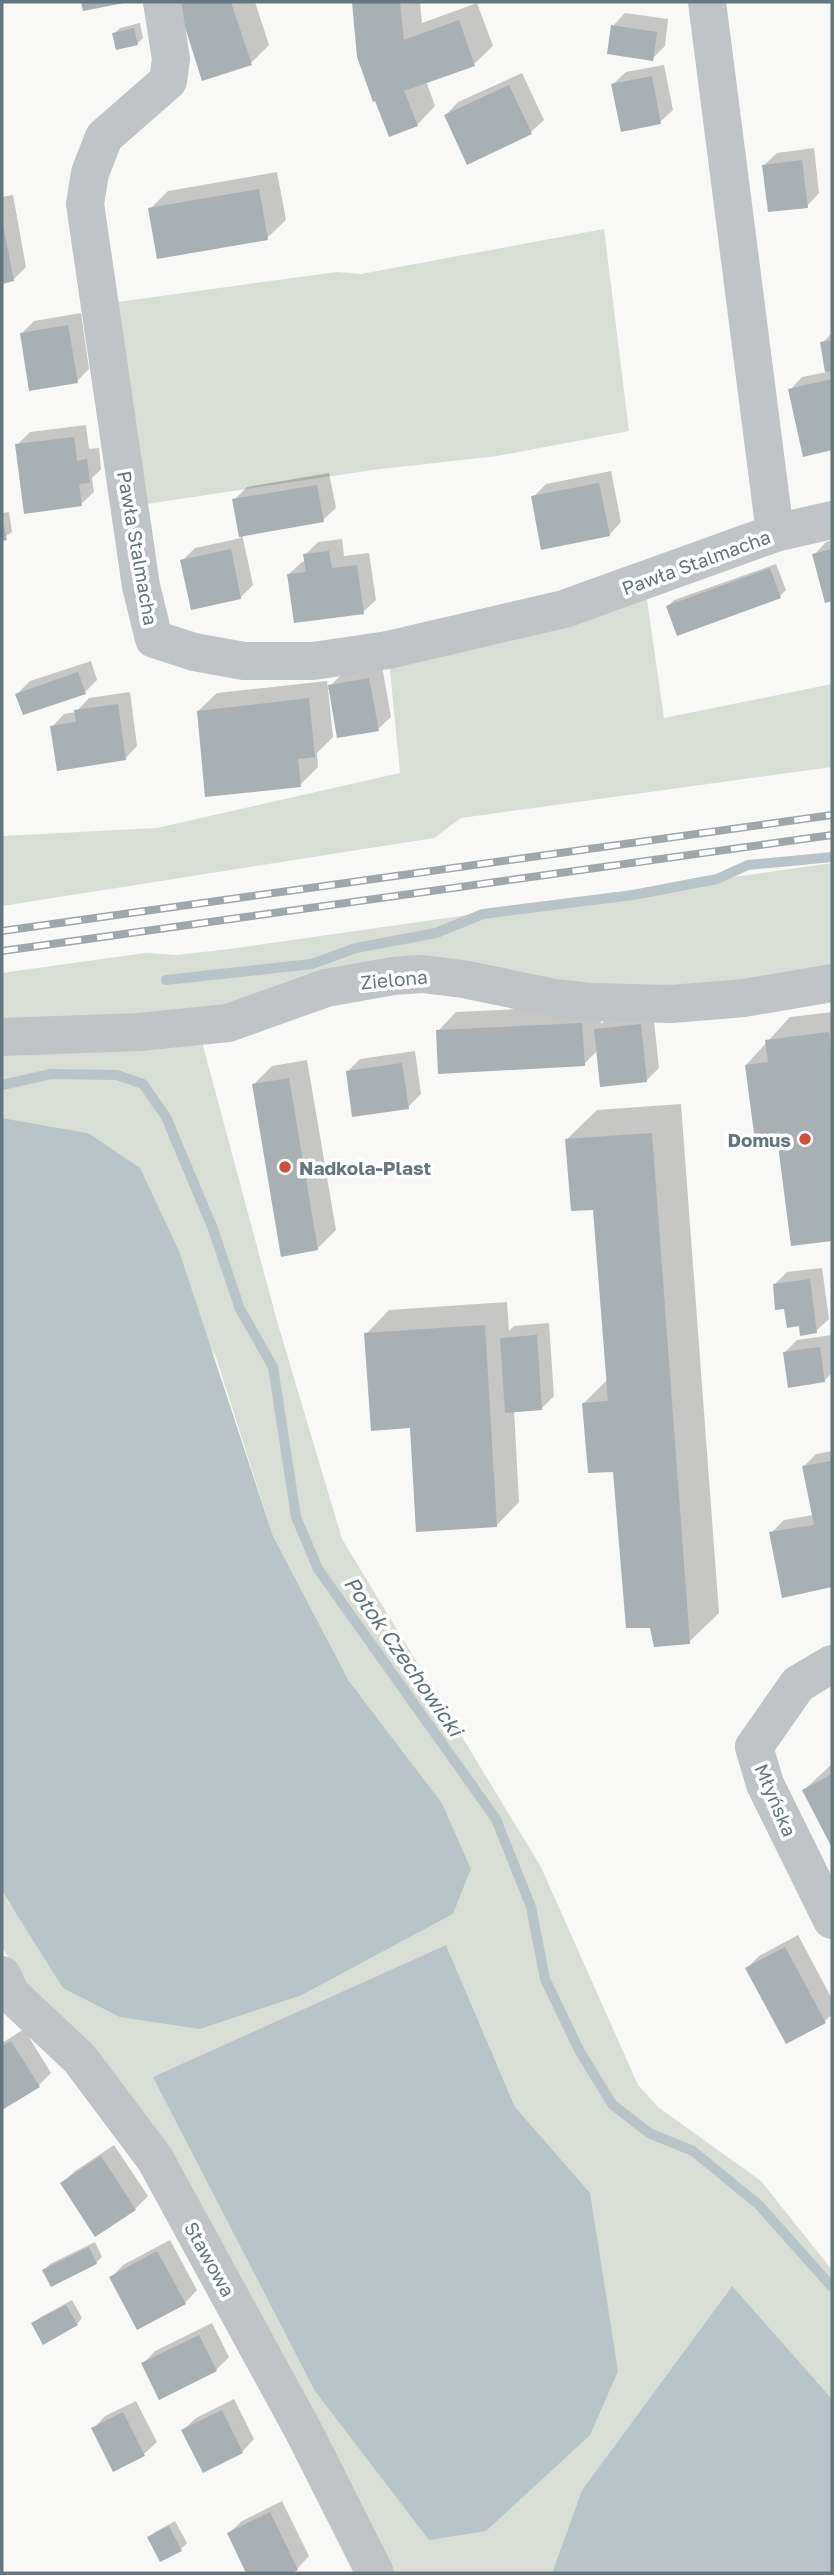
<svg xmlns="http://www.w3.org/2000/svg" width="834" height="2575" viewBox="0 0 834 2575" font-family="'Golos Text',sans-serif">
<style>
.green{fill:#d8ddd5;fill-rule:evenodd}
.water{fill:#b8c4c7}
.shadow{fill:#0003}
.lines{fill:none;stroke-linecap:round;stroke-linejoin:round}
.stream{stroke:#b8c4c7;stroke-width:10}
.building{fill:#a8b0b4}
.street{stroke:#c0c4c7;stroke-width:38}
.rail-casing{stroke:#a0a7ab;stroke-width:8}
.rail{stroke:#fff;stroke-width:5;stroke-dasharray:16;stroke-linecap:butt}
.poi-dot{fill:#d55038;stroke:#fff;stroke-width:2.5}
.labels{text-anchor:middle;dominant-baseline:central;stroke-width:7;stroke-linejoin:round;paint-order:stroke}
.street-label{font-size:19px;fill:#66767e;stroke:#fff}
.poi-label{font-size:19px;font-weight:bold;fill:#66767e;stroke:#fff;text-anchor:end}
.water-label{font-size:21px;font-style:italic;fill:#607478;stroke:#fff}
</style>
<rect width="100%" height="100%" fill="#f8f8f6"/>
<path class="green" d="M604 229 629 431 497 456 372 470 140 505 118 302 337 272 361 274Z
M646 593 664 718 832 684V767L461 818 434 838 2 906V836L157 828 400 773 389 660Z
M832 863V967L709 985H587L478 964 171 1014 2 1022V973L145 953 177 955 230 949Z
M202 1042 277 1321 342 1539 541 1867 638 2085 658 2107 761 2181 832 2270V2399L731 2287 582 2490 552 2573H392L2 1947V1891L9 1904 302 1995 453 1914 471 1869 442 1803 349 1681 273 1536 216 1357 88 1133 2 1118V1052ZM446 1945 515 2107 154 2078Z"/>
<path class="water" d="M2 1118 88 1133 140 1168 179 1251 273 1536 349 1681 442 1803 471 1869 453 1914 302 1995 200 2029 120 2017 63 1988 2 1891Z
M446 1945 515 2107 590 2193 618 2371 590 2435 486 2531 429 2540 315 2391 153 2077Z
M732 2286 832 2399V2573H552L582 2490Z"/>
<path class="shadow" d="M179 2H255L269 45 251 63Z
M354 2H420L422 23 477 3 493 46 474 64 426 81 435 106 417 125 376 98 359 56Z
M625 13 668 19 665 46 652 59 613 26Z
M140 23 143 38 137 44 114 34 120 28Z
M664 65 673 110 660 122 613 84 626 72Z
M522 73 544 120 531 132 446 115 458 102Z
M814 148 819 193 807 206 764 165 777 153Z
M277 172 286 220 267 238 150 209 168 191Z
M13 195 26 267 13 280 2 282V197Z
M81 313 89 369 77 381 22 333 34 321Z
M832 333V448L805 455 790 390 802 377 827 372 822 343Z
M86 425 89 449 99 448 101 469 92 478 94 492 81 504 17 445 30 432Z
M611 471 621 522 609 535 533 497 546 484Z
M329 473 336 508 323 520 242 534 253 585 240 598 182 561 195 548 241 538 234 500 247 487Z
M9 512 12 532 2 539V513Z
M342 539 344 556 369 553 376 600 363 612 289 574 302 562 306 561 305 555 318 542Z
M832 540V599L826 601 814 555 826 542Z
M776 564 786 590 780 596 668 606 674 600Z
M91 661 97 680 85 692 17 694 30 681Z
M382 666 391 717 378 729 331 688 328 689 333 737 317 753 318 767 300 785 198 711 217 693 327 681 328 688 343 673Z
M130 692 137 746 125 759 52 727 64 714 76 712 89 698Z
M600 1005 601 1024 609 1017 653 1012 659 1068 646 1081 598 1050 584 1064 438 1031 456 1012Z
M832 1012V1239L793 1244 779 1136 746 1065 790 1017Z
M415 1051 421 1094 408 1107 348 1071 360 1059Z
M307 1060 336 1230 317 1249 253 1085 272 1066Z
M681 1104 719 1613 689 1642 584 1403 608 1379 595 1208 567 1139 597 1110Z
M822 1268 829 1319 816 1331 800 1324 786 1307 774 1285 787 1272Z
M507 1302 509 1331 514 1326 549 1323 554 1396 541 1409 514 1410 519 1502 496 1526 366 1334 389 1310Z
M832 1335V1373L824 1381 785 1352 797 1340Z
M832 1451V1585L783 1596 771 1533 784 1520 813 1515 804 1466 816 1454Z
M832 1764V1844L804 1790Z
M798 1935 832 1999V2014L825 2021 787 2042 747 1968 759 1956Z
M24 2029 51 2073 38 2086 2 2108V2043Z
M114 2145 148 2196 135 2209 96 2234 62 2183 75 2171Z
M170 2240 197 2290 185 2303 111 2278 123 2265Z
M95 2242 102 2257 96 2263 44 2270 50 2264Z
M72 2300 82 2318 77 2324H33L39 2318Z
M212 2323 229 2357 216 2370 143 2364 155 2351Z
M234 2399 254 2439 242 2452 183 2430 196 2418Z
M136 2401 157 2442 144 2454 114 2470 93 2429 105 2416Z
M282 2501 309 2556 297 2569 288 2573H248L229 2533 242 2521Z
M175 2521 187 2543 181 2549 149 2537 155 2532Z"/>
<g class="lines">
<path class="stream" d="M166 980 312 964 356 948 436 933 483 914 633 895 717 879 748 865 832 857
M2 1085 51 1074 117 1075 143 1084 166 1117 213 1229 240 1309 273 1367 296 1517 318 1569 496 1819 531 1907 545 1979 579 2050 612 2104 649 2133 693 2151 759 2205 832 2287"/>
</g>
<path class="building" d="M81 2H124V3L83 11Z
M177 2H231L252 65 202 81Z
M352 2H400L404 40 459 20 475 66 404 91 418 126 389 137 375 101 373 102 357 57Z
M611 25 657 32 653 61 607 54Z
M134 28 138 45 116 50 112 33Z
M652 76 661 124 621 132 611 84Z
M509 85 532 134 467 165 444 115Z
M802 160 808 208 768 212 762 165Z
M259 189 268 240 157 259 148 208Z
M2 220 14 281 2 284Z
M68 325 78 383 29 391 20 333Z
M832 340V371L825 372 820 342Z
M832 379V450L803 457 788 389Z
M74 437 77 461 87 459 90 483 79 484 82 506 24 514 15 444Z
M599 483 610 536 541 550 531 496Z
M317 485 324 522 239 537 232 499Z
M2 518 7 540 2 541Z
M231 549 241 599 191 610 180 560Z
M832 549V601L825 603 812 554Z
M329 551 332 568 357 565 364 614 294 623 287 574 306 572 303 554Z
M770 568 781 598 677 636 666 606Z
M78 672 86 694 23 715 15 694Z
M369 678 379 731 337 738 328 685Z
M309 698 315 757 298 759 301 787 205 797 197 711Z
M118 704 126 760 57 771 50 726 76 722 74 710Z
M582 1023 585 1066 438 1074 436 1030Z
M641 1024 647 1082 600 1087 594 1029Z
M829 1032 832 1060V1241L791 1246 777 1138 755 1141 745 1065 768 1062 765 1040Z
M402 1063 409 1109 352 1117 346 1071Z
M289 1078 318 1250 281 1257 252 1084Z
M652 1133 690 1644 654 1647 650 1628H626L613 1472 588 1473 582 1403 608 1401 593 1210 571 1211 565 1139Z
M810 1279 817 1333 800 1336 799 1326 787 1328 784 1309 775 1310 773 1284Z
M485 1325 497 1527 416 1532 410 1428 371 1431 364 1333Z
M537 1335 542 1410 505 1413 500 1338Z
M820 1347 825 1382 788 1388 783 1352Z
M831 1461 832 1587 782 1598 769 1532 814 1525 802 1466Z
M832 1774V1848L802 1790Z
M785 1947 826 2023 786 2044 745 1968Z
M11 2041 40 2087 2 2110V2046Z
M101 2156 136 2210 95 2237 60 2183Z
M89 2247 97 2264 51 2287 42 2270Z
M157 2251 186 2304 137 2330 109 2277Z
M66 2305 78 2325 43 2345 31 2323Z
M199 2335 217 2371 159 2400 141 2363Z
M222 2410 243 2453 203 2473 181 2430Z
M123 2412 145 2456 113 2472 91 2428Z
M270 2512 298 2570 292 2573H246L227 2533Z
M169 2526 182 2551 160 2562 147 2537Z"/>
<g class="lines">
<path class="street" d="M162 2 171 59 168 81 104 137 90 173 85 204 141 586 154 639 194 652 244 661H313L388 650 564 609 775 533 832 520
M707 2 775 533
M2 1037 139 1032 228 1023 326 988 393 976 422 974 463 979 555 998 590 1002 672 1004 744 998 832 983
M832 1664 798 1684 754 1747 765 1784 832 1920
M2 1975 11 1994 80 2059 155 2159 304 2432 375 2573"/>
<defs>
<path id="rail" d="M2 931 832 815
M2 951 832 835"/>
</defs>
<use href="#rail" class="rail-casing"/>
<use href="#rail" class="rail"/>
</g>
<g class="poi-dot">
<circle cx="805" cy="1139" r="7"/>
<circle cx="285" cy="1167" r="7"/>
</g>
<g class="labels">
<g class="street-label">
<text transform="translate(138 548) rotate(80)">Pawła Stalmacha</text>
<text transform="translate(696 562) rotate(-20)">Pawła Stalmacha</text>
<text transform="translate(394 979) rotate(-5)">Zielona</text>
<text transform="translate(776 1800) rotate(67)">Młyńska</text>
<text transform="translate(210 2259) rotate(61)">Stawowa</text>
</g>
<g class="poi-label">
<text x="791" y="1139">Domus</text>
<text x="299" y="1167" text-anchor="start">Nadkola-Plast</text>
</g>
<g class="water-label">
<text transform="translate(404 1656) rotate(55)">Potok Czechowicki</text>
</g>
</g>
<rect width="834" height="2575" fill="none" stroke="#66767e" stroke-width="7"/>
</svg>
